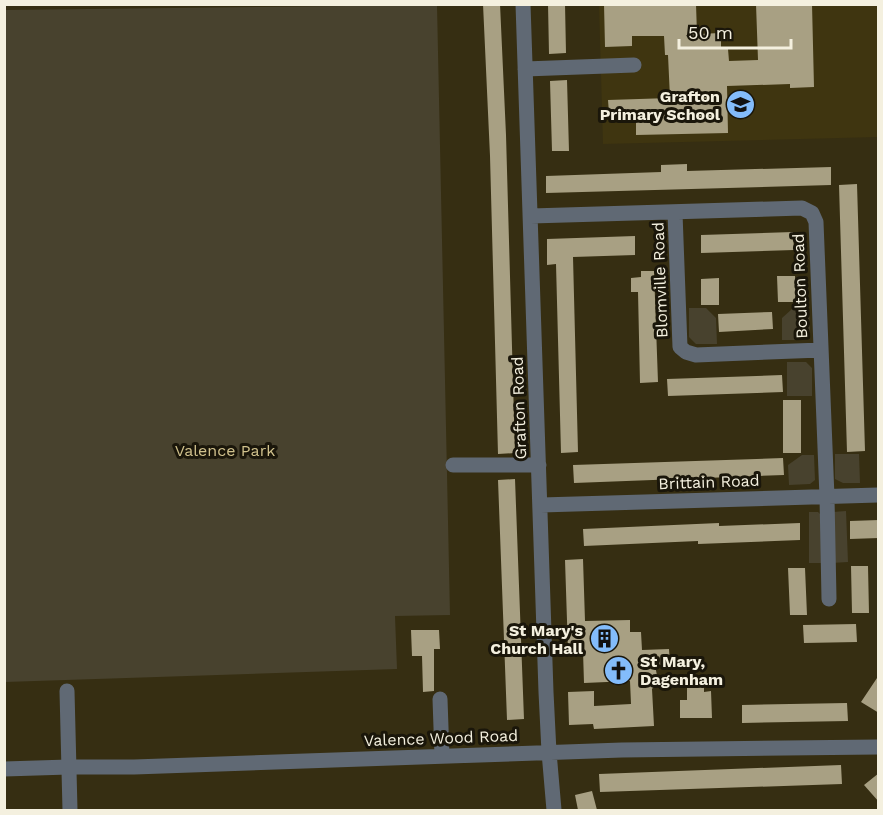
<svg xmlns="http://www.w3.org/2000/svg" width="883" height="815" viewBox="0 0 883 815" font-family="'Work Sans',sans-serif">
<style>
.built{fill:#3f3510}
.green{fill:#48422e}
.building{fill:#a8a083}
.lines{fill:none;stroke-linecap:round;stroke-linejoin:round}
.minor{stroke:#606974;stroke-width:15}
.labels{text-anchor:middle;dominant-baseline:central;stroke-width:6;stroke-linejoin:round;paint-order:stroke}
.poi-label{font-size:16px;font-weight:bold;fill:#f4f0df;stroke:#1a160a;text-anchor:end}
.street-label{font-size:16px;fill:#f4f0df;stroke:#1a160a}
.park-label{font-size:16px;fill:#d1c28d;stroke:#1a160a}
</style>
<rect width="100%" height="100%" fill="#362e12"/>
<path class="built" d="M599 5H878V137L603 144Z"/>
<path class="green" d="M437 5 450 615 395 616 397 669 5 682V10Z
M689 308H706L716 318 717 344H696L689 337Z
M809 308 810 334 804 340H782V318L792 309Z
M787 362H806L812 368V396H787Z
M835 454H859L860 483H843L835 479Z
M802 455H814L815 480 810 484 789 485 788 465Z
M846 511 848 562 831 563 833 512Z
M809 512H818L824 518V563H809Z"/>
<path class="building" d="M483 4H500L506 135 515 453 498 454 490 156Z
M548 4H565L566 53 549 54Z
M604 4H696L697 34 721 33V49H728L729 61 758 60 756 4H812L814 87 790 88V84L727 86 728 133 636 135V117H616V113H609L608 100 670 98 668 55H665L664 36H632V46L605 47Z
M567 80 569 151H552L550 81Z
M687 164V171L831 167V185L546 193V176L661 172V165Z
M857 184 865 451 847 452 839 185Z
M793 232 794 250 701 253V235Z
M635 236V255L573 257 578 452 561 453 556 264 547 265V239Z
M641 271H654L658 382 640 383 638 292H631V278L641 277Z
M777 276H795L796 302H778Z
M719 278V305H701V279Z
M772 312 773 329 719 332 718 314Z
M782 375 783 392 668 396 667 379Z
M783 400H801V453H783Z
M783 458 784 475 574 483 573 465Z
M515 479 524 719 507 720 498 480Z
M879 520V538L850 539V521Z
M719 523V526L800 523V540L698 544V541L584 546 583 529Z
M583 559 585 621 630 620V632H641L642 650 669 649 670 665H655L658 681 652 689 654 726 594 729 593 724 569 725 568 692 594 691V706L631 704 630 681 584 683 583 651H568L565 560Z
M851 566H868L869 613H852Z
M788 568H805L807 615H790Z
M856 624 857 642 804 643 803 625Z
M411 630H439L440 649H434V691L423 692 422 656H412Z
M879 675V713L861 702Z
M704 687V692L711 691 712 718H680V700H687V688Z
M847 703 848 721 742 723V705Z
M841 765 842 784 600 792 599 774Z
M879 773V802L864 785Z
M592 791 597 810H578L575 795Z"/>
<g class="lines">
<path class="minor" d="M523 4 546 692 549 752 554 810
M525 69 634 65
M675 213 680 347 686 352 696 355 821 350
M531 216 802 208 812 213 816 222 827 497 829 599
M453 465H539
M541 505 878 495
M67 691 70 810
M440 699 442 756
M4 769 69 767H134L622 750 878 747"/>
</g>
<defs>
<symbol id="school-disc" viewBox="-11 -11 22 22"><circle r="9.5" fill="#83bcfb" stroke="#1a160a"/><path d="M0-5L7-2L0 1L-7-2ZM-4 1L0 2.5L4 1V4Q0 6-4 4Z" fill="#111"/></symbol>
<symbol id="building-disc" viewBox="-11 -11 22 22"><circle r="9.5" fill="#83bcfb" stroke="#1a160a"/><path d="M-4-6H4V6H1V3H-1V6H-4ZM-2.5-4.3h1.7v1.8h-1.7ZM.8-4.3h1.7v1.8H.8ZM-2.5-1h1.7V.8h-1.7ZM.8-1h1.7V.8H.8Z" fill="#111"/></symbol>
<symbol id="church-disc" viewBox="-11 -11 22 22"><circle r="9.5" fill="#83bcfb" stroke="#1a160a"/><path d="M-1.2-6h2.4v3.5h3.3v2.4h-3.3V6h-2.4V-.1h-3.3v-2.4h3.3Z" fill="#111"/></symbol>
</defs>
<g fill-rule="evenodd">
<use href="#school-disc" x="724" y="88" width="33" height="33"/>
<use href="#building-disc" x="588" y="622" width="33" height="33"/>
<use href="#church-disc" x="602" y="654" width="33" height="33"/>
</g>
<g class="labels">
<g class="poi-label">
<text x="720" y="96">Grafton<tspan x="720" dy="18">Primary School</tspan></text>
<text x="583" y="630">St Mary's<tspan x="583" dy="18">Church Hall</tspan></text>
<text x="640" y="661" text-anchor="start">St Mary,<tspan x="640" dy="18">Dagenham</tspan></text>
</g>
<g class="street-label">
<text transform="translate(660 280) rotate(-92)">Blomville Road</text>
<text transform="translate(800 286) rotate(-92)">Boulton Road</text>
<text transform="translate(519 408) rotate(-92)">Grafton Road</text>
<text transform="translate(709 482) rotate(-2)">Brittain Road</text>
<text transform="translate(441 738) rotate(-2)">Valence Wood Road</text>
</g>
<g class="park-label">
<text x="225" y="450">Valence Park</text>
</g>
</g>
<rect width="883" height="815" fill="none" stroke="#f4f0df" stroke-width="12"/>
<path d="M679 39v9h112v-9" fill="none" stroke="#f4f0df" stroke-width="3"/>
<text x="688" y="39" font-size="18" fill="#f4f0df" stroke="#1a160a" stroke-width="4.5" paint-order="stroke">50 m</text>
</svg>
